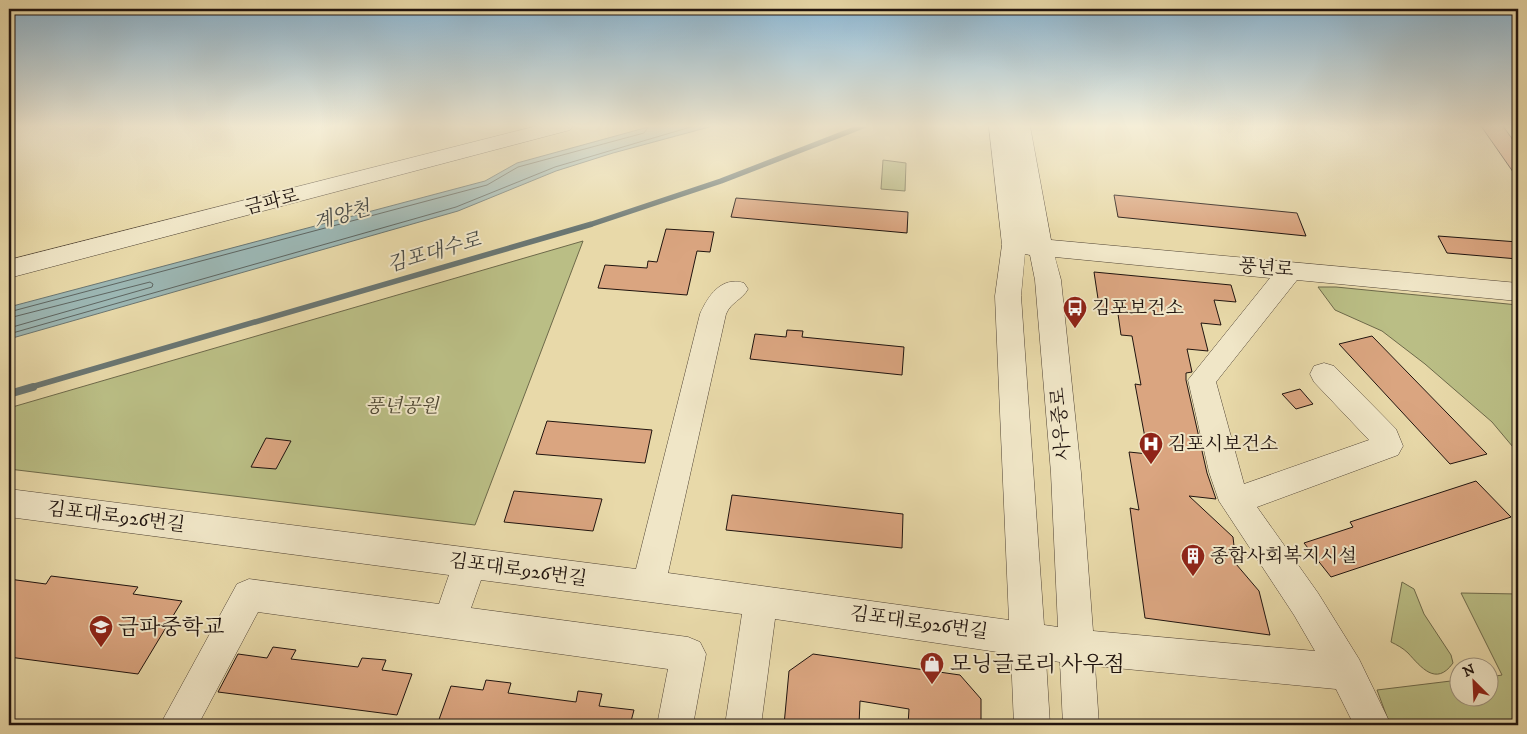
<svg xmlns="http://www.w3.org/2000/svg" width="1527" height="734" viewBox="0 0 1527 734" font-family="'IM FELL DW Pica','Noto Serif KR',serif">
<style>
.green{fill:#babe85;stroke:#6d694a}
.water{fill:#9cb7b4;stroke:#6a7672}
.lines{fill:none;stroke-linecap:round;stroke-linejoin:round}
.shore{stroke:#5e6662;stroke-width:1}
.stream-far1{stroke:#6a7672;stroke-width:5.5}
.stream{stroke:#6a7672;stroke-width:8}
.building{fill:#daa580;stroke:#20140f}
.minor-casing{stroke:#524536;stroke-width:1}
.minor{fill:#f0e6c7;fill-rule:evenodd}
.labels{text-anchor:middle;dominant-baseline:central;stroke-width:4;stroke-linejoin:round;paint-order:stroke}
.street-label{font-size:19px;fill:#20140f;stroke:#f0e6c7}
.poi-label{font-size:19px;fill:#20140f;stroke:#f0e6c7;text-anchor:start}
.park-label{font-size:19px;font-style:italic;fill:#4e4732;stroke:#f0e6c7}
.water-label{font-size:20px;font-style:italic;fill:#4b4d49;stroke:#f0e6c7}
.near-poi-label{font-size:22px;fill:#20140f;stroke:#f0e6c7;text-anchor:start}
</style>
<rect width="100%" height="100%" fill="#e8d9a9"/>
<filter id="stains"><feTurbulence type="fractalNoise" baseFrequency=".004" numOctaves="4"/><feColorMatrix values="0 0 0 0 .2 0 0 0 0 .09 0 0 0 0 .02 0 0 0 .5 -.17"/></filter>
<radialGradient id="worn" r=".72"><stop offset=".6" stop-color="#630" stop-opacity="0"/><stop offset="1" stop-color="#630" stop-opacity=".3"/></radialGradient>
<path class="green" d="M883 160 906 163 905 191 881 189Z
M583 241 475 525 9 469V408Z
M1318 287H1336L1518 305V453L1492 422 1425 364 1382 331 1335 310Z
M1402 582 1414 589 1424 614 1451 655 1453 663C1436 687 1421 667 1408 653 1403 648 1397 645 1391 642Z
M1461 593 1518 594V725H1390L1377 690 1459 680 1460 696H1490V677L1502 675Z"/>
<path class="water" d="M652 126H713L613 153 556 171 458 211 9 339V307L485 181 517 163Z"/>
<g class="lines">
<path class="shore" d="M9 312 487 185 518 167 644 133 649 126
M9 318 150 282 153 284 152 287 9 328
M9 334 456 207 555 167 694 126"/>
<path class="stream-far1" d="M28 388 592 224 721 181 863 126"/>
<path class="stream" d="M9 394 33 387"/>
</g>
<path class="building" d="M1481 126H1503L1518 147V179Z
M1114 195 1297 213 1306 236 1118 217Z
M736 198 908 212 907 233 731 217Z
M666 229 714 232 710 252 697 251 687 295 598 288 605 265 647 268 648 261 657 262Z
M1438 236 1518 242V259L1447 253Z
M1094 272 1231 285 1236 302 1214 300 1221 325 1201 323 1208 351 1187 349 1192 372 1186 373V380L1207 473 1216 499 1189 496 1233 537 1236 564 1259 591 1270 635 1145 618 1130 508 1139 510 1129 452 1148 454 1135 384 1141 385 1132 336 1121 335 1118 314 1100 312Z
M787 330 803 331 802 337 904 347 902 375 750 359 755 334 786 337Z
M1372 336 1487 454 1450 464 1339 344Z
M1300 389 1313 404 1296 409 1282 394Z
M547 421 652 430 645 463 536 454Z
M266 438 291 441 276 469 251 467Z
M1476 481 1511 517 1331 577 1304 543 1353 527 1350 522Z
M514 491 602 499 593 531 504 522Z
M732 495 903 514 902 548 726 530Z
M51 576 138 587 133 594 182 601 138 674 9 657V579L46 584Z
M273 647 296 650 291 659 358 667 362 658 386 660 382 670 412 674 397 715 218 692 238 654 267 658Z
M813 654 960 675 981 699V725H908L909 709 860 701 859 725H784L789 671Z
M486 680 511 683 508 693 576 702 578 691 602 694 599 706 634 710 630 725H437L451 686 483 690Z"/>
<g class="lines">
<defs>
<path id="minor" d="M537 126H573L570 130 9 278V260Z
M989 126H1030L1051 240 1518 283V301L1297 280 1216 382 1244 484 1369 440 1314 382 1310 374 1314 366 1324 363 1334 366 1396 429 1403 446 1398 455 1257 507 1318 593 1359 659 1391 725H1354L1336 689 1095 666 1099 725H1063L1060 662 1046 660 1050 725H1014L1011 654 775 619 761 725H725L742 614 481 580 471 608 688 637 700 642 706 654 693 725H657L668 669 258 612 198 725H160L237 584 249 579 439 604 449 575 9 517V489L636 569 700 314C708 296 721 276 744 283L748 289C742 300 731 302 726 314L668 573 1009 620 995 296 1002 245ZM1025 254 1030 255 1035 280 1051 473 1058 627 1044 625 1021 296ZM1055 257 1270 278 1188 380 1209 472 1219 501 1294 615 1315 651 1093 631 1081 473 1061 280Z"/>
</defs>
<use href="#minor" class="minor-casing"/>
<use href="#minor" class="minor"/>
</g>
<linearGradient id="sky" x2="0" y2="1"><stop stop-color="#89b5d3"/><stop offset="0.55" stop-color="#f5eed8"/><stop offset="1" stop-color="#f5eed8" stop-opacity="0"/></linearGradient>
<rect width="1527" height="229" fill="url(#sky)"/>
<defs>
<symbol id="bus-pin" viewBox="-11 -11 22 30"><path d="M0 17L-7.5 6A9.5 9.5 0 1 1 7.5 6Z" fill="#8f2418" stroke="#f0e6c7"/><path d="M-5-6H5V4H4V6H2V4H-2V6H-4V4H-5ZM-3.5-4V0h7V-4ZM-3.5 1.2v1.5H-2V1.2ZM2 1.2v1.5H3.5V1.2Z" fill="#fff"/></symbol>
<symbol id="hospital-pin" viewBox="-11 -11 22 30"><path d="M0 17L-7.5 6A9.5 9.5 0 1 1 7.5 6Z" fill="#8f2418" stroke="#f0e6c7"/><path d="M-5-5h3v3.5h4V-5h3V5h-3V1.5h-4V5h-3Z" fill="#fff"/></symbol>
<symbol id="building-pin" viewBox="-11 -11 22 30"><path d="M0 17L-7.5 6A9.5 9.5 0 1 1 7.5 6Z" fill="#8f2418" stroke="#f0e6c7"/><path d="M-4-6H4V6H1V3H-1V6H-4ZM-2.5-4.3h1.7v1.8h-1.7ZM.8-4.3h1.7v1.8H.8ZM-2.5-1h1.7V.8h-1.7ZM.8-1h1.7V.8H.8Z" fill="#fff"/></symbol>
<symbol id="school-pin" viewBox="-11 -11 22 30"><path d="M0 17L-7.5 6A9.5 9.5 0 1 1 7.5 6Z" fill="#8f2418" stroke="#f0e6c7"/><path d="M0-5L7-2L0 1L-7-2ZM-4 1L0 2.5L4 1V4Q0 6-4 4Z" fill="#fff"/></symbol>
<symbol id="shop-pin" viewBox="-11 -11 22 30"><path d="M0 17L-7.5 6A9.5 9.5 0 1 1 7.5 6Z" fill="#8f2418" stroke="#f0e6c7"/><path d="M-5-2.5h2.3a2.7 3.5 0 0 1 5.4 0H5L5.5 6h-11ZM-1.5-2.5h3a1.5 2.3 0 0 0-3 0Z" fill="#fff"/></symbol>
</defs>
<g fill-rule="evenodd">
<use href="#bus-pin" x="1061" y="294" width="28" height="38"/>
<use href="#hospital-pin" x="1137" y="430" width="28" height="38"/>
<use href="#building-pin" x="1179" y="542" width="28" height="38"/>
<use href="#school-pin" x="87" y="613" width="28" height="38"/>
<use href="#shop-pin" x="918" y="650" width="28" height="38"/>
</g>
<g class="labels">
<g class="street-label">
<text transform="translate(272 202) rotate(-14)">금파로</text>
<text transform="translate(1266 268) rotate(5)">풍년로</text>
<text transform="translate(1061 424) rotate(-95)">사우중로</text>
<text transform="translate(116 517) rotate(7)">김포대로926번길</text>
<text transform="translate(518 570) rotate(8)">김포대로926번길</text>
<text transform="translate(919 623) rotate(8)">김포대로926번길</text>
</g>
<g class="poi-label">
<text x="1092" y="308">김포보건소</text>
<text x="1168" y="444">김포시보건소</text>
<text x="1210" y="556">종합사회복지시설</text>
</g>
<g class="park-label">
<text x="402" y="406">풍년공원</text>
</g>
<g class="water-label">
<text transform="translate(342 216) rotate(-16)">계양천</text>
<text transform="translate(434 253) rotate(-16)">김포대수로</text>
</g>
<g class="near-poi-label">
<text x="118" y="627">금파중학교</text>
<text x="950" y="664">모닝글로리 사우점</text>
</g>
</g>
<rect width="1527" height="734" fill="none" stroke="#e8d9a9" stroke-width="30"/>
<rect x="10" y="10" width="1507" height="714" fill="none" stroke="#20140f" stroke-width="2.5"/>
<rect x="15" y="15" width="1497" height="704" fill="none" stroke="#20140f"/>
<g transform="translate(1474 682) rotate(336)"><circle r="24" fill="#f0e6c7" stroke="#9d927d"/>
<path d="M0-4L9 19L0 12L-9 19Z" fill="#8f2418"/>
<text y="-8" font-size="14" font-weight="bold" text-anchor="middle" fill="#20140f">N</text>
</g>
<rect width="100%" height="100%" filter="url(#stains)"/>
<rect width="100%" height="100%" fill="url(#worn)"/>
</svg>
